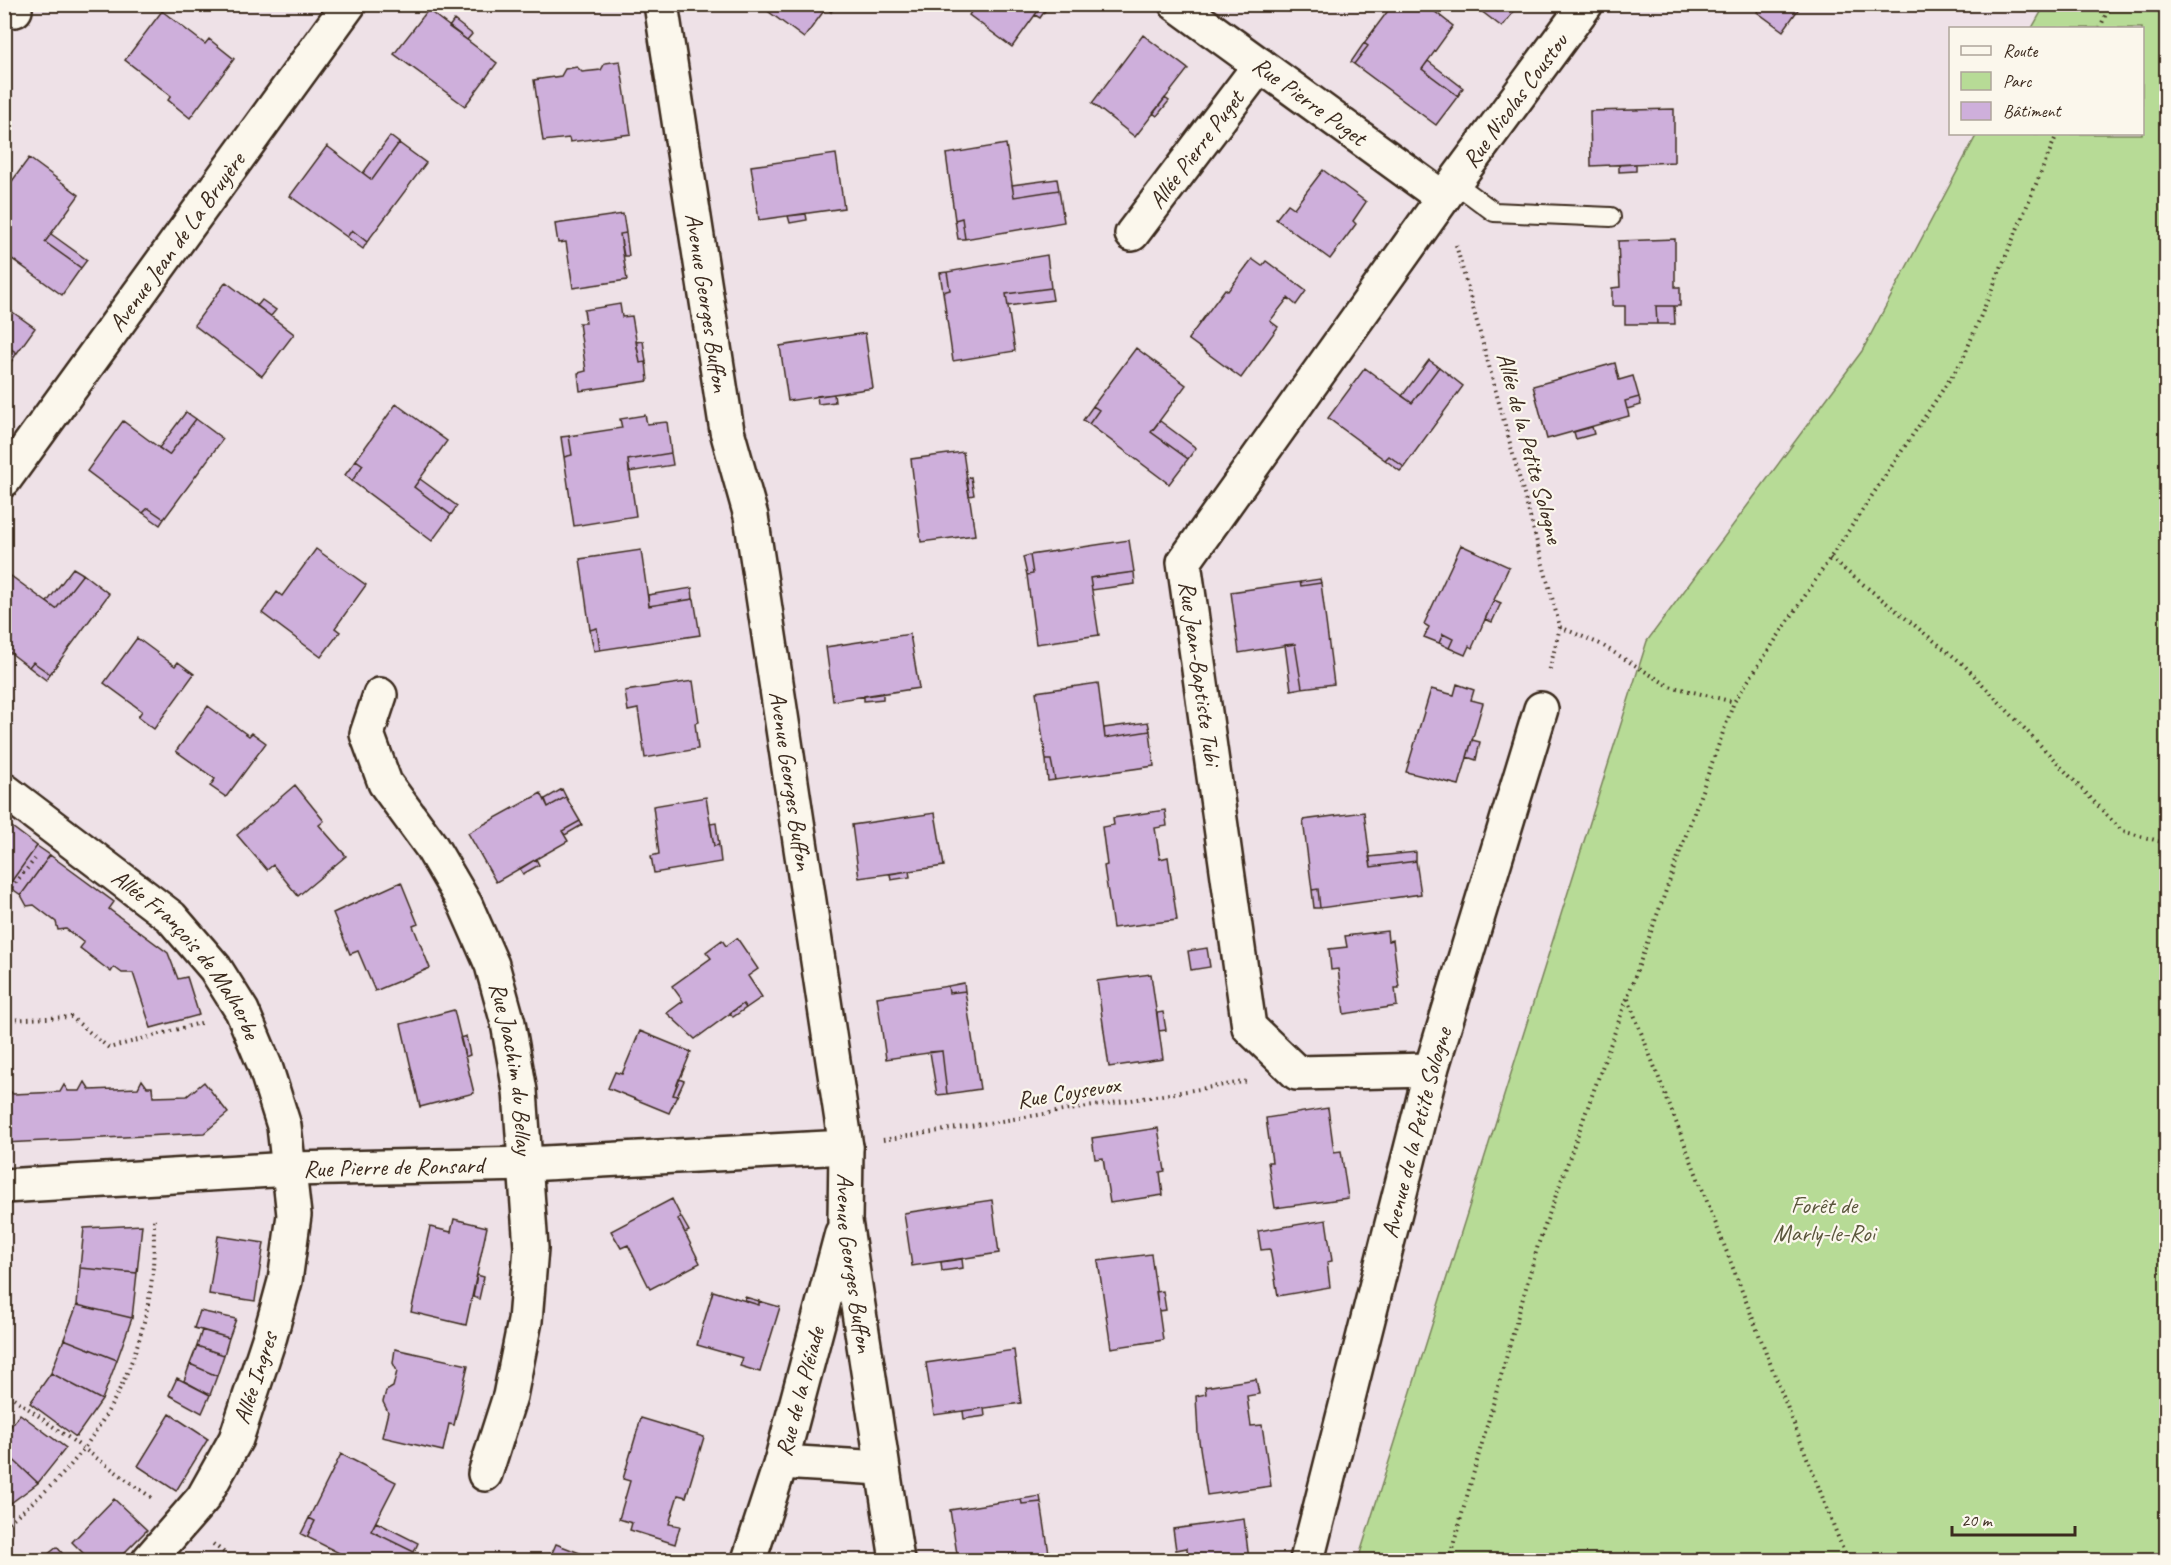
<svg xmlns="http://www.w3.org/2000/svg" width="2171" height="1565" viewBox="0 0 2171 1565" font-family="Caveat,sans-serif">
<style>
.green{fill:#b7db96;stroke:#79825a;stroke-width:1.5}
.building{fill:#ceafdb;stroke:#3b2a1e;stroke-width:1.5}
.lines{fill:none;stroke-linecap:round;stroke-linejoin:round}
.lane-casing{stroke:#3b2a1e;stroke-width:22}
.street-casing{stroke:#3b2a1e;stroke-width:38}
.path{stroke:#3b2a1e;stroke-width:4;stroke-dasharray:1.5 4.5;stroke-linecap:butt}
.lane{stroke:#fbf7ec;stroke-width:18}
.street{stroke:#fbf7ec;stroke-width:33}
.labels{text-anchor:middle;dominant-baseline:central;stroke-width:4.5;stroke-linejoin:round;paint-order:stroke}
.street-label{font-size:24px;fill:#3b2a1e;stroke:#fbf7ec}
.park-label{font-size:24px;fill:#5a563c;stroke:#fbf7ec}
</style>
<rect width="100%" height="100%" fill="#eee1e7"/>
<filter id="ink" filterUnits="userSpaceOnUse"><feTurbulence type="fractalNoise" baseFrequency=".0167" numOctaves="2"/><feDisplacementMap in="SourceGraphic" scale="12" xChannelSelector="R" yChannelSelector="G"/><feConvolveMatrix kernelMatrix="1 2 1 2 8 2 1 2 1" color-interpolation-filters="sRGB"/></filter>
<g filter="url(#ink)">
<path class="green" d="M2045 5H2166V1560H1358L1647 641 1862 351 1977 134H2142V28H2032Z"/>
<path class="building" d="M762 4H829L804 38 761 6Z
M829 4H837L831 12 827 8Z
M976 4H1043L1012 47 969 15Z
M1043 4 1049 5 1040 18 1035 15Z
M1393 4H1425L1453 26 1422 69 1458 96 1436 125 1354 64 1368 46 1364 43Z
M1472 4H1524L1522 8 1518 6 1502 27Z
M1758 4H1802L1783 31 1757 12 1761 7Z
M428 10 497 63 465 106 394 54Z
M162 11 205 44 209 39 234 59 190 118 168 100 171 96 125 60Z
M454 20 472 34 467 40 449 27Z
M1143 35 1188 69 1135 137 1092 103Z
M1364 43 1368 46 1354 64 1351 62Z
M620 61 631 134 570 142 569 138 543 141 534 80 561 76 565 69 577 67 582 72 601 70 605 63Z
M1428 61 1463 88 1458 96 1422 69Z
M1165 98 1169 101 1157 116 1153 113Z
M1674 109V162L1591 166 1590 111Z
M390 136 399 143 372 180 363 173Z
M399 143 426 163 367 242 352 230 347 237 290 196 327 146 372 180Z
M1006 144 1014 197 1059 190 1064 222 965 239 962 218 955 220 946 154Z
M836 154 844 208 759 220 751 166Z
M29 158 79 195 45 242 81 268 62 295 4 253V192Z
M1636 164V171L1619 172V165Z
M1323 170 1366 202 1353 221 1356 224 1330 259 1276 219 1288 204 1294 208Z
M1057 179 1059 190 1014 197 1012 185Z
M623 214 626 233 620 234 627 280 573 288 566 242 558 243 555 224Z
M806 214 807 220 790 223 788 216Z
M962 218 965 239H958L955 220Z
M352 230 367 242 363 249 347 237Z
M626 233 629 256H624L620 234Z
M51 234 87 260 81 268 45 242Z
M1675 239V287H1680V306H1656L1657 324H1625V306H1612V288L1620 287 1618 241Z
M1047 255 1051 288 1006 294 1015 351 953 361 943 292 950 290 947 272Z
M1252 259 1262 266 1266 261 1306 291 1296 305 1288 298 1270 321 1278 327 1241 378 1188 339 1225 289 1228 291Z
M947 272 950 290 943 292 940 273Z
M226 282 294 334 262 376 194 325Z
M1051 288 1053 300 1008 306 1006 294Z
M262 300 276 310 271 316 257 306Z
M620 304 622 317 632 316 640 363 646 362 648 381 580 391 578 373 586 371 579 323H586L584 310Z
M4 306 35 328 17 353 4 344Z
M1656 306H1674L1675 324H1657Z
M865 333 873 388 788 401 780 346Z
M643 341 646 362 640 363 636 342Z
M4 344 17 353 9 365 4 362Z
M1136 348 1186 385 1151 432 1188 459 1169 484 1089 424 1099 410 1093 406Z
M1429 360 1439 367 1412 403 1402 396Z
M1615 363 1619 380 1633 376 1639 397 1625 401 1629 416 1547 439 1533 386Z
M1439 367 1463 386 1404 467 1389 456 1385 460 1328 418 1365 368 1412 403Z
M834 394 835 402 818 404 817 396Z
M1639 397 1641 405 1627 409 1625 401Z
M396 404 447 441 414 487 451 515 432 541 352 481 363 465 356 460Z
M1093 406 1099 410 1089 424 1083 420Z
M186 412 196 419 169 455 159 448Z
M645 415 647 424 667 422 671 453 628 460 636 516 574 526 564 457 572 455 569 436 622 428 620 419Z
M196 419 223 439 164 519 148 508 143 513 87 471 123 421 169 455Z
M1160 421 1196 448 1188 459 1151 432Z
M1592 427 1594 434 1576 439 1574 432Z
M569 436 572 455 564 457 561 437Z
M963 452 975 535 921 542 911 459Z
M671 453 673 465 629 472 628 460Z
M1389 456 1404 467 1400 471 1385 460Z
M356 460 363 465 352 481 345 475Z
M971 477 974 495 969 496 966 478Z
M420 479 457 506 451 515 414 487Z
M148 508 164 519 160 525 143 513Z
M1129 540 1134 572 1090 578 1099 635 1036 644 1027 575 1033 574 1030 555Z
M1461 545 1509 567 1472 648 1469 646 1465 655 1449 648 1453 639 1443 634 1439 643 1424 637 1429 627 1424 624Z
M316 549 366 585 335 628 340 632 321 657 262 613 277 592 282 596Z
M641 550 649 606 694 599 700 635 600 650 597 628 590 630 580 559Z
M1030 555 1033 574 1027 575 1023 557Z
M73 568 83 574 56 609 47 602Z
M1134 572 1135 584 1092 590 1090 578Z
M83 574 109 594 50 674 33 662 29 667 4 648V585L11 576 56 609Z
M1320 579 1321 583 1301 586 1300 582Z
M1300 582 1301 586 1321 583 1334 684 1302 688 1295 644 1239 653 1231 592Z
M692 588 693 599 649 606 648 595Z
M1494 600 1501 603 1492 622 1485 619Z
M597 628 600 650 594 651 590 630Z
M910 634 919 688 833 701 826 647Z
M1443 634 1453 639 1449 648 1439 643Z
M137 638 175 666 178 662 194 674 154 729 138 717 142 711 104 683Z
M1295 644 1302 688 1291 690 1285 645Z
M33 662 50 674 46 680 29 667Z
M693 681 699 722 695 723 698 749 645 758 638 709 628 711 625 691Z
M1098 683 1105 738 1150 731 1154 766 1055 780 1051 760H1046L1036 692Z
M1457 684 1474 690 1471 700 1483 703 1459 785 1406 772 1431 689 1454 695Z
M883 693V699L864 701V696Z
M208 706 249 736 252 733 266 743 226 797 210 786 215 779 176 751Z
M1148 722 1150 731 1105 738 1104 728Z
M1472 740 1480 742 1476 760 1467 757Z
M1046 760H1051L1055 780 1048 781Z
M295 785 324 821 319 825 346 856 298 896 273 865 267 870 237 835Z
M562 789 566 797 548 807 545 799Z
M541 793 548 807 566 797 580 821 562 831 568 841 496 882 468 833Z
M706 797 714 846 719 845 721 862 654 873 651 856 659 854 653 806Z
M1165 810 1167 826 1155 828 1160 859 1168 857 1177 920 1113 928 1104 866 1107 865 1102 827 1114 825 1113 818Z
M1364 812 1371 867 1416 861 1421 894 1320 908 1318 889 1312 890 1303 820Z
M935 813 944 866 859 878 852 825Z
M4 821 37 846 8 886 4 883Z
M580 821 582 825 565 835 562 831Z
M716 823 719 845 714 846 710 824Z
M37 846 50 855 21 895 8 886Z
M1416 852V861L1371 867 1369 857Z
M50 855 114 902 109 909 168 953 178 979 187 977 199 1015 151 1028 133 973H122L114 967 111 972 80 948 84 943 66 929 58 930 56 922 34 905 27 906 21 895Z
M536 859 539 865 523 874 520 869Z
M909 871 910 877 891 880 890 874Z
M401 882 418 924 413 926 430 968 375 991 358 951 350 954 333 913Z
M1318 889 1320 908H1314L1312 890Z
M1387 931 1388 941 1393 940 1399 988H1395L1397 1006 1344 1014 1338 969 1331 970 1329 949 1347 947 1345 936Z
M737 938 758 969 748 976 762 997 746 1008 743 1004 695 1039 667 1013 683 1001 672 986 711 958 706 952 722 940 726 946Z
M1207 948 1210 967 1191 970 1188 951Z
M1151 974 1163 1059 1109 1067 1097 981Z
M964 983 965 991 949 993 948 986Z
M948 986 949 993 965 991 980 1089 947 1094 942 1051 886 1059 877 997Z
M743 1004 746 1008 733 1017 730 1013Z
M454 1010 474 1093 420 1107 401 1024Z
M1163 1012 1166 1030 1159 1031 1157 1013Z
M640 1031 691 1052 673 1095 677 1096 669 1113 608 1088 615 1072 622 1074Z
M466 1036 470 1055 465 1057 460 1038Z
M942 1051 947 1094 937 1095 930 1052Z
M679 1079 684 1081 677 1096 673 1095Z
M142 1080 147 1087H152L153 1097 187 1096 204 1082 228 1113 204 1133 4 1143V1092L7 1088 13 1094 60 1092 64 1085 68 1091H80L85 1082 90 1090 138 1088Z
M1328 1108 1334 1152 1341 1151 1348 1198 1275 1208 1268 1162H1272L1266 1118Z
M1158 1128 1165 1171 1160 1172 1163 1195 1110 1203 1103 1158 1095 1159 1092 1138Z
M672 1199 681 1217 678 1219 700 1263 650 1289 628 1245 621 1248 611 1231Z
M992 1200 999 1253 912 1266 904 1213Z
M681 1217 689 1231 685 1233 678 1219Z
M454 1219 487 1227 466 1325 411 1312 430 1227 451 1232Z
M1326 1220 1332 1261 1327 1262 1330 1287 1278 1296 1270 1249 1261 1250 1258 1231Z
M142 1225 137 1273 80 1268 84 1228Z
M218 1236 264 1243 255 1301 209 1294Z
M1151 1254 1163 1340 1111 1348 1098 1261Z
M962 1259 963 1268 942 1271 941 1262Z
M80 1268 137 1273 132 1318 77 1305Z
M477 1275 484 1277 479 1299 473 1297Z
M713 1291 759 1305V1301L780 1307 760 1372 740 1366 743 1358 697 1345Z
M1163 1291 1166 1310 1159 1311 1156 1292Z
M745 1297 759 1301V1305L745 1301Z
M77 1305 132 1318 117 1360 64 1339Z
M200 1311 236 1319 229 1338 194 1328Z
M202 1330 229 1338 224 1355 197 1346Z
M64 1339 117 1360 102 1400 51 1373Z
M197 1346 224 1355 217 1376 190 1364Z
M395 1349 468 1365 454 1425 449 1424 443 1451 382 1437 388 1412 383 1402 386 1391 393 1387 397 1371 393 1363Z
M1014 1350 1021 1403 934 1415 926 1363Z
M190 1364 217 1376 210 1395 184 1381Z
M51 1373 102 1400 76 1437 30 1403Z
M177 1378 210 1395 202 1413 169 1395Z
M1256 1379 1259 1394 1247 1396 1251 1426 1262 1425 1271 1486 1207 1495 1198 1434 1196 1396 1206 1394 1205 1387Z
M984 1408 985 1416 964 1419 963 1411Z
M20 1414 66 1448 38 1483 4 1451V1435Z
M170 1414 208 1439 176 1491 138 1466Z
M641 1418 704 1437 686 1497 678 1495 669 1524 680 1526 675 1544 630 1530 632 1523 619 1519 630 1481 623 1479Z
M4 1451 38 1483 4 1508Z
M341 1454 396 1482 371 1531 414 1552 409 1560H353L307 1537 315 1521 309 1518Z
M1040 1496 1041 1502 1022 1504 1021 1499Z
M114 1499 147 1530 117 1560H90L72 1542Z
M1021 1499 1022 1504 1041 1502 1050 1560H958L950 1510Z
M309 1518 315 1521 307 1537 301 1534Z
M1244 1519 1249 1560H1188L1187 1548 1176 1550 1173 1529Z
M376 1522 418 1543 414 1552 371 1531Z
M556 1544 598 1560H549Z
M57 1547 68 1560H41Z"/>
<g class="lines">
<defs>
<path id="lane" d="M1455 183 1494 212 1611 217"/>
<g id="street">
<path d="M12 4 15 10"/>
<path id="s1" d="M661 4 727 431 751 516 846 1147 845 1221 897 1560"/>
<path id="s2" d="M1176 4 1443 198"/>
<path id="s3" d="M1132 234 1260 65"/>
<path id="s4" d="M4 480 349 4"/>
<path id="s5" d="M380 695 367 734 385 783 431 846 465 904 492 965 508 1023 520 1091 531 1248 525 1321 510 1396 485 1474"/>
<path id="s6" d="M4 790 171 917 215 968 242 1011 265 1066 284 1126 294 1215 285 1281 270 1336 236 1439 203 1498 149 1560"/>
<path id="s7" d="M1431 1070 1297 1073 1249 1027 1184 562 1443 198 1586 4"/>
<path id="s8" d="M4 1186 290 1169 526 1164 846 1147"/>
<path d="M781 1462 882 1468"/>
<path id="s9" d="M749 1560 781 1462 842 1233"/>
<path id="s10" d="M1307 1560 1431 1070 1541 709"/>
</g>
</defs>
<use href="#lane" class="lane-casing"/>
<use href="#street" class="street-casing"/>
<path class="path" d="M2100 28 2110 4
M1456 245 1560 627 1549 672
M1830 558 1963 664 2122 831 2166 843
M1560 627 1600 644 1669 686 1734 702
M4 897 35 859
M1628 999 1847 1560
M4 1020 71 1017 109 1048 204 1022
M883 1140 1249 1081
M4 1391 152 1498
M4 1526C27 1507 50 1489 69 1467 116 1412 148 1339 153 1266 154 1250 154 1232 154 1216
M213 1544 234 1560
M1449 1560 1538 1245 1734 702 1962 361 2057 134"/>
<use href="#lane" class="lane"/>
<use href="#street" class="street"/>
</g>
</g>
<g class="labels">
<g class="street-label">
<text stroke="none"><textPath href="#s2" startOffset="165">Rue Pierre Puget</textPath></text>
<text stroke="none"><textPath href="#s7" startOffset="1238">Rue Nicolas Coustou</textPath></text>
<text stroke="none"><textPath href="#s3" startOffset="106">Allée Pierre Puget</textPath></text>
<text stroke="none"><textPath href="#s4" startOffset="294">Avenue Jean de La Bruyère</textPath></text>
<text stroke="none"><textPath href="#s1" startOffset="302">Avenue Georges Buffon</textPath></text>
<text transform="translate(1530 448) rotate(75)">Allée de la Petite Sologne</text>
<text transform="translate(1200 673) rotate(82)">Rue Jean-Baptiste Tubi</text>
<text stroke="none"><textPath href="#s1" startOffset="788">Avenue Georges Buffon</textPath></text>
<text stroke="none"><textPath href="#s6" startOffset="248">Allée François de Malherbe</textPath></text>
<text stroke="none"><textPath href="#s5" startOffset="411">Rue Joachim du Bellay</textPath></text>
<text transform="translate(1068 1092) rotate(-9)">Rue Coysevox</text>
<text stroke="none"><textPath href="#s10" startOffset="441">Avenue de la Petite Sologne</textPath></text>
<text stroke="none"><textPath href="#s8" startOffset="390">Rue Pierre de Ronsard</textPath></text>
<text stroke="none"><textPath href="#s1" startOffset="1275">Avenue Georges Buffon</textPath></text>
<text transform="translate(255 1378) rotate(-72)">Allée Ingres</text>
<text stroke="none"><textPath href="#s9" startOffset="176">Rue de la Pléiade</textPath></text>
</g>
<g class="park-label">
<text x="1824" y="1205">Forêt de<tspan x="1824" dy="28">Marly-le-Roi</tspan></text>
</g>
</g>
<rect width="2171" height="1565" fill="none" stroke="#fbf7ec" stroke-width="24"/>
<rect x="12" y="12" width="2147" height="1541" fill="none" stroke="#3b2a1e" stroke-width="2" filter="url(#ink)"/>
<rect x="1949" y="27" width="195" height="108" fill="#fbf7ec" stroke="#aea59a" stroke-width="1.5"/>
<rect x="1961" y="46" width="30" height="9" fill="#fbf7ec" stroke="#aea59a" stroke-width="1.5"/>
<text x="2003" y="57" font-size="18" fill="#3b2a1e">Route</text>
<rect x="1961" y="72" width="30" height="18" fill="#b7db96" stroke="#aea59a" stroke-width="1.5"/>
<text x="2003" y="87" font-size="18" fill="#3b2a1e">Parc</text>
<rect x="1961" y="102" width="30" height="18" fill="#ceafdb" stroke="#aea59a" stroke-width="1.5"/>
<text x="2003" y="117" font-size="18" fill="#3b2a1e">Bâtiment</text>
<path d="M1952 1526v9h123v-9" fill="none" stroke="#3b2a1e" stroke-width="3"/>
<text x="1961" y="1526" font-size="18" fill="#3b2a1e" stroke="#fbf7ec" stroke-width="4.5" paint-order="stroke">20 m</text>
</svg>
